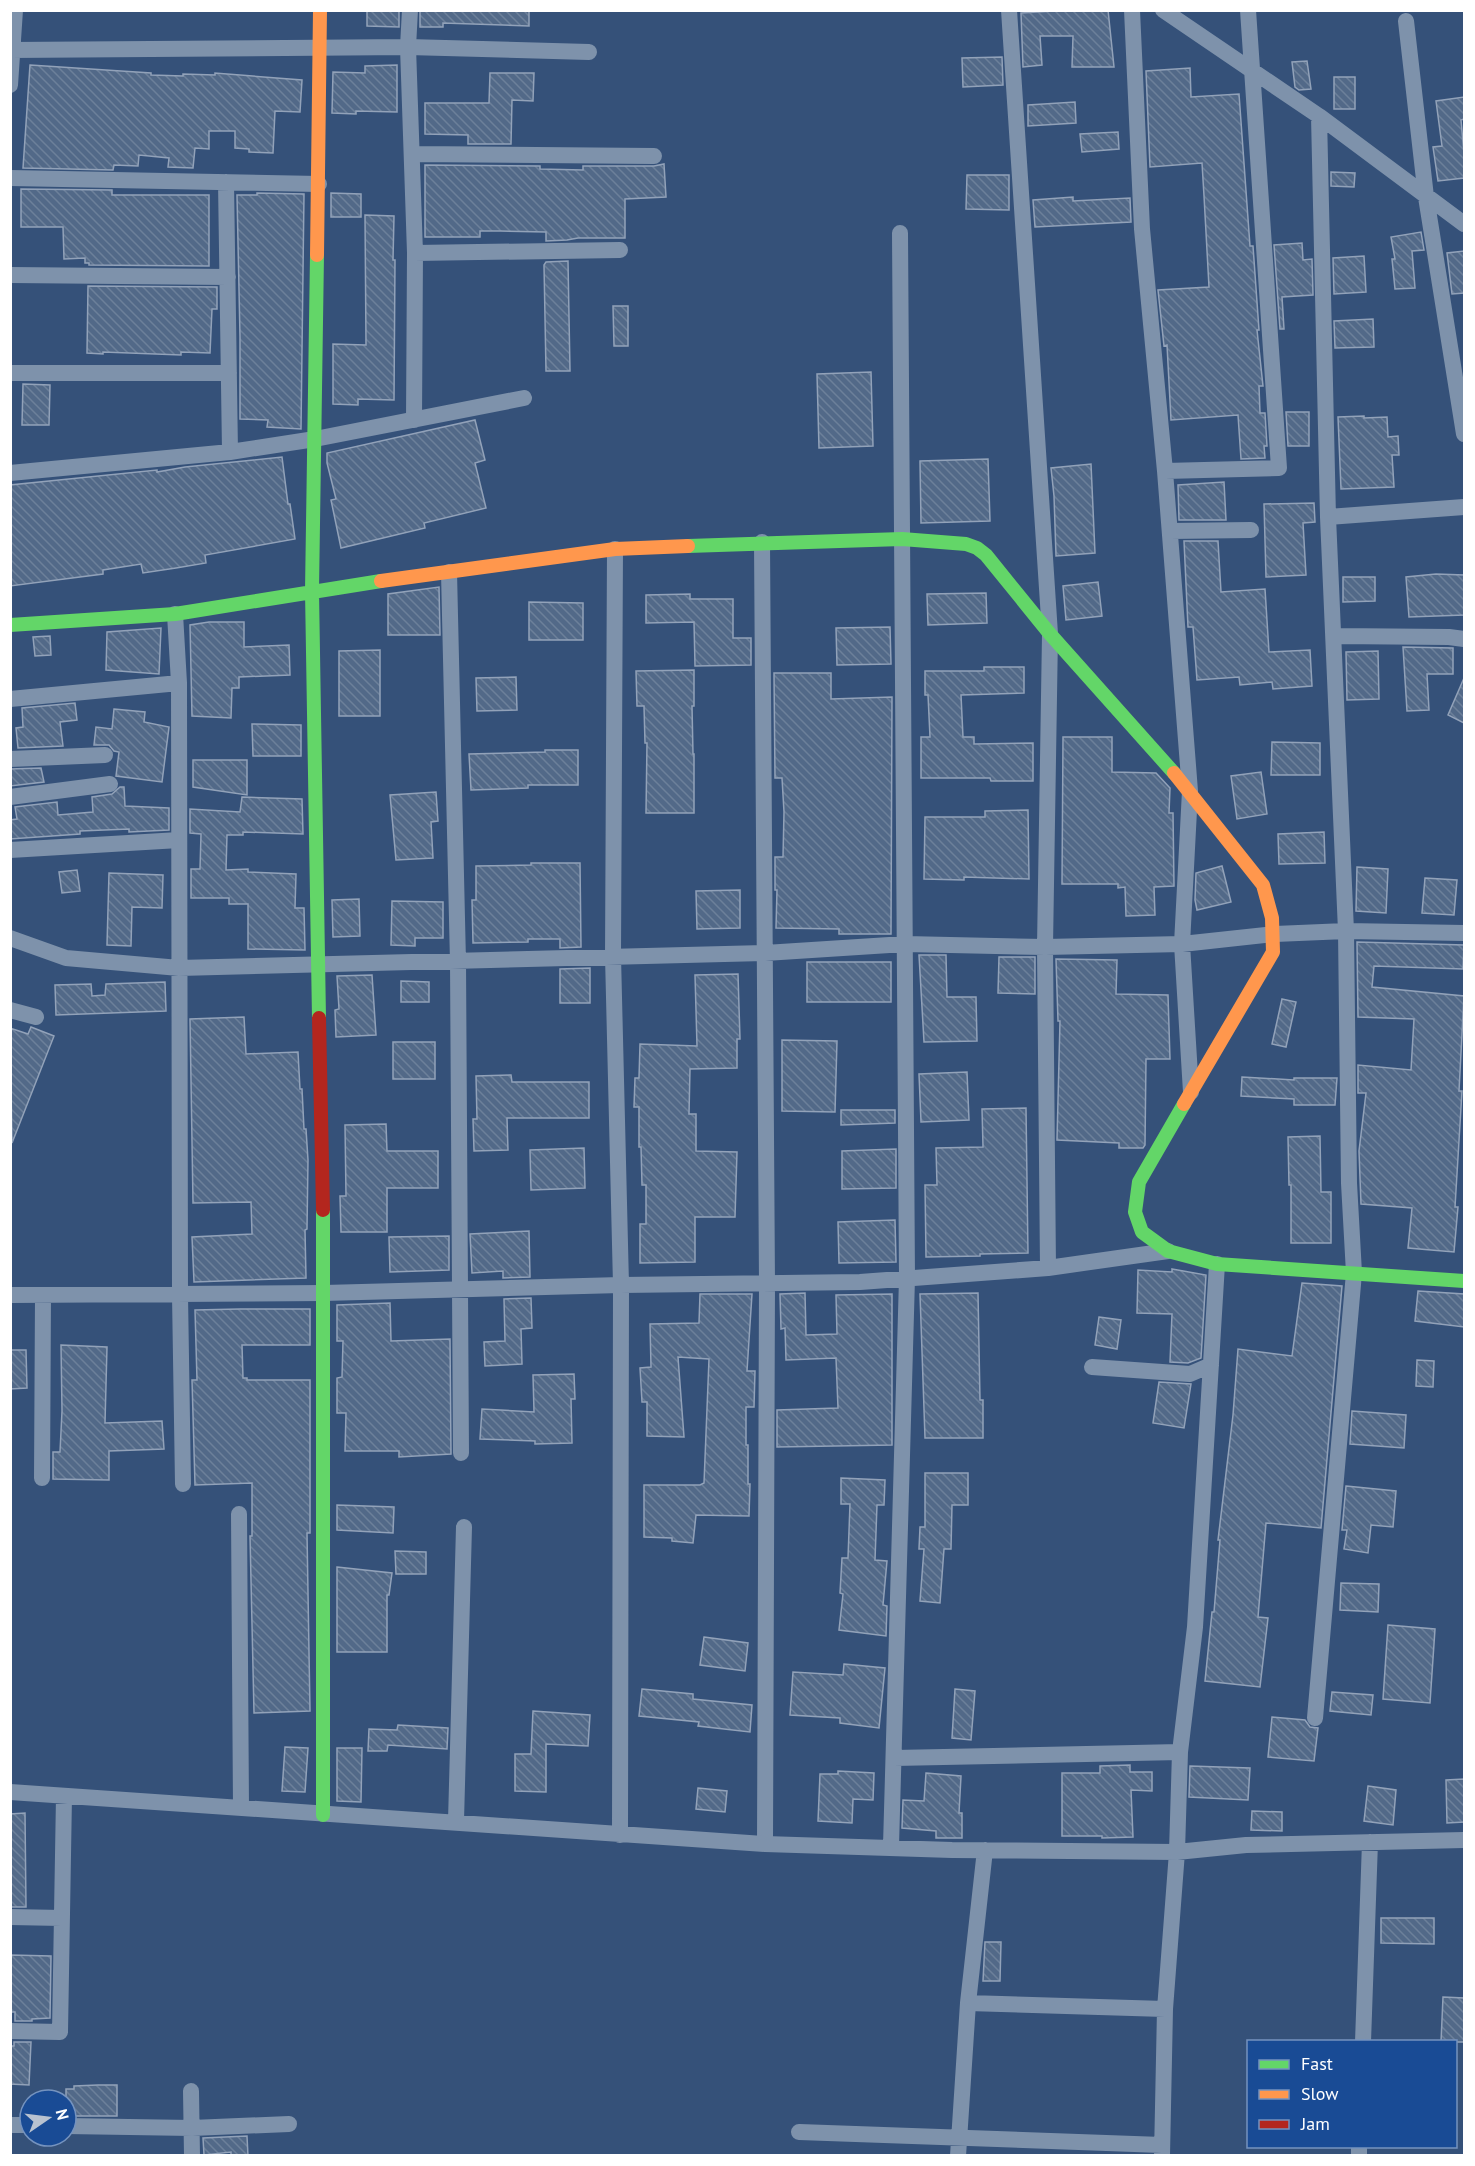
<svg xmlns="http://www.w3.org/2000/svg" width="1475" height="2166" viewBox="0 0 1475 2166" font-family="'PT Sans',sans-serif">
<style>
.building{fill:url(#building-back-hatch);stroke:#92a2b9;stroke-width:1.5}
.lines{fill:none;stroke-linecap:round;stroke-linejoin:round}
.street{stroke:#7e92ab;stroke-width:16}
.fast{stroke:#63d668;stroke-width:14}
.slow{stroke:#ff974d;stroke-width:14}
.jam{stroke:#b3261e;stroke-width:14}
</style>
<defs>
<pattern id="building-back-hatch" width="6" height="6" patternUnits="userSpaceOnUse" patternTransform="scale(1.5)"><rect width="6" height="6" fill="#526988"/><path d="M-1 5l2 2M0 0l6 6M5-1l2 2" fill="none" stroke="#6c809a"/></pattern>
</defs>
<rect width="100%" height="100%" fill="#355179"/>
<path class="building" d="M367 10H399V27L367 26Z
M420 10H529V26L443 23V27H420Z
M1071 10H1108L1114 67H1072L1073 36H1040L1042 65 1023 67 1021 13Z
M1002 57 1003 85 963 87 962 58Z
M1307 61 1311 89 1299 90 1295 87 1292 62Z
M30 65 121 71 151 73V75L183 76V74L215 75V73L302 80 300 112 275 111 273 153 249 152V149L235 148V131H209V149L195 148 193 168 168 167 169 158 139 155 138 166 114 165 113 170 23 168Z
M397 65V112L356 111V114L332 113 333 72 365 73V66Z
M1190 68 1191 97 1239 94 1250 246H1253L1259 330H1257L1263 386H1259L1260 413H1265L1267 446H1264L1265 458 1241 459 1238 415 1171 420 1167 345 1164 346 1158 290 1209 287 1204 196 1202 163 1150 167 1146 71Z
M490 73H534L533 101 512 100 511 144H468V135L425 134V103H489Z
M1334 77H1355V109H1334Z
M1464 97V119L1461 120 1464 153V178L1438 181 1433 147 1442 146 1436 101Z
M1075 102 1076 123 1028 126V105Z
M1118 132 1119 149 1082 152 1080 134Z
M664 164 666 197 625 199V238H578L567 240 546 241V232L500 231H480V237H425V165L540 166V169L583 170V166H654Z
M1331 172 1355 173 1354 187 1331 186Z
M967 175H1009V210L966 209Z
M21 189 112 190V195H209V266L89 265V263H85V258L64 259 63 227H21Z
M257 193 304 194 301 429 267 427 268 420 240 419V337L237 195H257Z
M331 193 361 194V217H331Z
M1073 197V201L1130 198 1131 222 1035 227 1033 200Z
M365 215 394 216 393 260H395L394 400 358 399V405L333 404V344L366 345Z
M1421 232 1424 250 1412 251 1415 288 1395 289 1392 259H1395L1391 237Z
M1302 243 1303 260 1312 259 1313 295 1282 297 1284 329H1280L1274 245Z
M1464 251V293L1452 294 1447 253Z
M1364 256 1366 292 1334 294 1333 258Z
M568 261 570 371H546L544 265 546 262Z
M88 286 217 287V309H212L210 353 181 352V355L103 352V354L87 353Z
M613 306H628V346H614Z
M1373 319 1374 347 1335 348 1334 321Z
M871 372 873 446 819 448 817 374Z
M23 384 50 385 49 425H22Z
M1286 412H1309V446H1288Z
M1364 416V418L1387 417 1388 437 1398 436 1399 455H1392L1394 487 1341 489 1338 417Z
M475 420 485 460 475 463 486 508 424 523 425 528 341 548 331 500 336 499 327 463V453Z
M282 457 288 504H290L295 539 205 555 206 563 176 568 143 573 141 564 103 570V574L10 586V485L157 470V472L185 467Z
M988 459 990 521 921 523 920 461Z
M1091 464 1095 553 1056 556 1054 496 1051 468Z
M1224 482 1226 520H1179L1178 485Z
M1314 503 1315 522 1303 523 1306 575 1266 577 1264 504Z
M1184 541H1218L1221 592 1265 589 1269 652 1310 650 1312 686 1273 689 1272 682 1240 685 1239 677 1197 680 1193 627H1188Z
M1436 574 1464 575V615L1409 617 1406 577Z
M1343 577H1375V601L1343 602Z
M1098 582 1102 616 1066 620 1063 586Z
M439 587 440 635H388V594Z
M986 593 987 623 928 625 927 594Z
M690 594V599H733V638H751V665L695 666 694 622 646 623V595Z
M529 602 583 603V640H529Z
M209 622H244V647L289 645 290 675 239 677V688H232L231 718 192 716 190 625Z
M890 627 891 664 837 665 836 628Z
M161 628 159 674 106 670 107 632Z
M50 636 51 655 35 656 33 637Z
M1403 647 1453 648V674H1427L1429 710 1407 711Z
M380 650V716H339V651Z
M1378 651 1379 699 1347 700 1346 652Z
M984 667H1024V693L961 695 963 737H974V744L1033 743V781H991L990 778H921V737H930L928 695H925V671H984Z
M694 670V706H692L693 754H694V813H646L647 743H645L644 706H637L636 671Z
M774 673H831V699L892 697 891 934H839V929L776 928 777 890H775V857H783L784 812 782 778H775Z
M516 677 517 710 477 711 476 678Z
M1464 678V723L1448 715Z
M75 703 77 720 60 722 63 746 18 748 16 728 23 727 22 708Z
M114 709 145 712 144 722 169 727 162 782 116 776 119 752 114 751 109 745H94L96 727 112 729Z
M252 724 301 725V756H253Z
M1063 737H1112V772L1156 773 1170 788 1169 813H1173L1174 886 1154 887 1155 915 1126 916 1125 887 1118 888V884H1062Z
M1272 742 1320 743V775H1271Z
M545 750H578V785H528V788L471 790 469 754 545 752Z
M193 760H247V795L193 787Z
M41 768 44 782 10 786V769Z
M1261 772 1267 814 1237 819 1231 776Z
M120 787H124L125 806 169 808V830L129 832V829L80 831V834L10 839V820L17 819 15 807 57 802 58 815 93 812 92 797 112 794Z
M436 792 438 821 431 822 433 858 396 860 390 795Z
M242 797 302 799 303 834 243 832V835H227L226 870 248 869V872L296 874 295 908H304L305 950 248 949V904H229V898H191V869H200L201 834 190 833V809L240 812Z
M1028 810 1029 879 964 877V880L924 879 925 817H985V811Z
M1324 832 1325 863 1279 864 1278 834Z
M531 863H580L581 947 560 948V939H528V942L473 943 472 900H476V866L531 865Z
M1222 866 1231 902 1197 910 1195 900 1196 873Z
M1357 867 1388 869 1386 913 1356 911Z
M77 870 80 891 62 893 59 872Z
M109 873 163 875 162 908 132 907 131 946 107 945Z
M1425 878 1457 880 1454 915 1422 913Z
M740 890V928L697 929 696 891Z
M359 899 360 936 333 937 332 900Z
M392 901 443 902V938H415V946L391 945Z
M1357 942 1464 945 1463 969 1374 966 1372 987 1464 996 1459 1091H1462L1455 1207H1458L1454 1252 1408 1248 1412 1208 1361 1204 1359 1151 1366 1093H1358V1065L1411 1070 1414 1019 1358 1017Z
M919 955H946L947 997H976L977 1041 924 1042Z
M999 957H1035V994L998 993Z
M1056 959 1117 960 1116 994 1168 995 1170 1059H1146L1145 1145 1143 1148H1119V1143L1057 1140 1060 1021H1058Z
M807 962H891V1002H807Z
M590 968V1003H560V969Z
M738 974 740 1039H737V1068L690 1069 689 1114H696V1151L737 1152 735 1217H695V1262L640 1263V1224H646V1185H642L641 1147H639V1107H634L635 1078H639L640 1044 697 1046 695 975Z
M372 975 376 1035 336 1037 335 1010 339 1009 337 976Z
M401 981 429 982V1002H401Z
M165 982 166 1011 56 1015 55 985 91 984 92 996 105 995 106 984Z
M1282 999 1296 1002 1286 1047 1272 1044Z
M244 1017 246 1054 298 1052 300 1089H302L304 1129H306L308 1160 307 1229 305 1230 306 1278 194 1282 192 1237 252 1234 251 1202 193 1203 190 1019Z
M31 1027 54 1036 12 1143 10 1028 28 1034Z
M782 1040 837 1041 835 1112 782 1111Z
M393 1042H435V1079H393Z
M967 1072 969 1120 921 1122 919 1074Z
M511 1075 512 1082H589V1118H507L508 1150 474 1151 473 1119H477L476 1076Z
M1242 1077 1294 1080V1078H1337L1335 1105H1294V1099L1241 1096Z
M1026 1108 1028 1253 980 1254V1256L926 1257 925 1185H937L936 1148 983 1147 982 1109Z
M841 1110H895V1123L841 1125Z
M386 1124 387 1151H438V1188H387V1232H341L340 1196H346L345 1125Z
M1320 1136 1321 1192H1331V1243H1291V1185H1289L1288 1137Z
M584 1148 585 1188 531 1190 530 1150Z
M896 1149V1188L842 1189V1151Z
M895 1220 896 1262 839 1263 838 1222Z
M529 1231 530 1277 503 1278V1271L472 1273 470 1234Z
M449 1236V1270L390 1272 389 1237Z
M1172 1269 1206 1275 1201 1358 1188 1363 1170 1362 1172 1314 1137 1313 1138 1270 1172 1272Z
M1302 1283 1342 1286 1321 1528 1266 1523 1258 1617 1268 1618 1260 1687 1205 1681 1212 1612H1214L1220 1540H1218L1233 1415 1238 1349 1292 1356Z
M1418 1291 1464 1294V1327L1415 1321Z
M805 1293 806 1335 837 1334 836 1295 892 1294V1445L777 1447V1410L838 1408 836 1358 786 1360 785 1328 781 1329 780 1294Z
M978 1293 980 1400H983V1438H925L920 1294Z
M700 1294H752L747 1371H755L754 1407H746V1445H748V1484H750L749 1516 696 1515 693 1543 672 1541V1538L644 1537V1485H700L704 1483 709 1359 678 1357 684 1437 647 1436V1402H642L640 1368 651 1367 650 1324 699 1323Z
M531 1298 532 1328 521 1329 522 1364 485 1366 484 1342 505 1341 504 1299Z
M390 1303 391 1341 450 1339 451 1454 399 1457V1451H345L346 1413H337V1378L342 1377 343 1341H337V1305Z
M240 1309H310V1345H242L243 1378H247V1380H310V1533H307L310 1711 254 1713 250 1536H252V1483L195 1485 192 1380H197L195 1310Z
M1099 1317 1121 1320 1117 1349 1095 1345Z
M61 1345 107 1347 105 1423 162 1421 164 1449 109 1451V1480L53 1479V1452H60L62 1411Z
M10 1350H26L27 1388 10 1389Z
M1417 1360 1434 1361 1433 1387 1416 1386Z
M574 1374 575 1399H571L572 1443 535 1444V1441L480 1439 482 1409 534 1412 533 1375Z
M1159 1382 1191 1384 1184 1428 1153 1423Z
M1352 1411 1406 1415 1404 1448 1350 1444Z
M925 1473H968V1505H952L951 1549H944L940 1603 920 1601 924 1549H919L920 1527H925Z
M841 1478 885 1480 884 1505H877L875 1560 887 1561 883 1605 887 1606 886 1636 839 1630 843 1594 840 1593 842 1558H848L850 1504H841Z
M1346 1486 1396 1491 1393 1527 1371 1525 1368 1553 1344 1549 1347 1530H1342Z
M337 1505 394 1507 393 1533 337 1530Z
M395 1551 426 1552V1574H396Z
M337 1567 392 1573 389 1595H387V1652H337Z
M1341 1583 1379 1584 1378 1612 1340 1610Z
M1388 1625 1435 1629 1430 1703 1383 1699Z
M704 1637 748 1643 745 1671 700 1665Z
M844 1664 885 1668 879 1728 840 1723V1718L790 1715 793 1672 843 1675Z
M642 1689 693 1694V1699L752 1705 750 1732 698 1726 699 1722 639 1716Z
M955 1689 975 1691 971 1740 952 1738Z
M1332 1692 1373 1695 1371 1715 1330 1711Z
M533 1711 590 1715 588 1746 546 1744V1792L515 1791V1754H531Z
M1272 1717 1305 1720 1310 1727 1318 1728 1314 1761 1268 1757Z
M398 1725 448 1728 447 1749 388 1745 387 1751H368L369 1729 397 1730Z
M285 1747 308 1748 305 1792 282 1791Z
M337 1748H362L361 1802 337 1801Z
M1130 1765V1772H1152V1791L1131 1790 1133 1837 1102 1838V1836H1062V1773H1100V1766Z
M1190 1766 1250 1768 1248 1800 1189 1797Z
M838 1771 874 1773 873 1800 853 1799 852 1823 818 1821 820 1774H838Z
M926 1773 961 1776 959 1813H962V1838H936V1831L902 1828 903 1800 924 1801Z
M1464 1779V1822L1447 1823 1446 1780Z
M1368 1786 1396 1790 1393 1825 1364 1821Z
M698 1788 727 1791 725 1812 696 1809Z
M1252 1811 1282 1812V1831L1251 1830Z
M25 1813 26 1907H10V1814Z
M1381 1918H1434V1944L1381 1943Z
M985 1942H1001L1000 1981H983Z
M10 1955 51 1956 50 2018 32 2019V2021H15V2012H10Z
M1443 1997 1464 1998V2042H1441Z
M14 2042H31L29 2085 10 2084V2046H14Z
M98 2085H117V2116H66V2089H74V2086Z
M247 2136 248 2156H231V2152L204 2155 203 2138Z"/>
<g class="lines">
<path class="street" d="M410 10 408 47 415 253 414 420
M1009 10 1050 634 1045 947 1048 1268
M1132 10 1142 229 1165 471 1190 791 1182 944 1191 1092
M1163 10 1319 116 1464 224
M1406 21 1426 197 1464 434
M10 50 408 47 589 52
M10 85 15 10
M412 154 654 156
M10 178 319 184
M226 182 230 452
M415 253 620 250
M10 275 228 277
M10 373H229
M1165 471 1279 468 1248 10
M10 473 230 452 315 439 524 398
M1328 517 1464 507
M1170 531 1251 530
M762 542 767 1284 765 1844
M615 549 613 956 621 1285 620 1835
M449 572 458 962 461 1453
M175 614 179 683 180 1295 183 1484
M1335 636 1449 637 1464 639
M10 699 179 683
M10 759 105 755
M10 797 110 784
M10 850 179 840
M10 938 66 958 179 968 765 953 905 944 1045 947 1182 944 1275 934 1346 931 1464 933
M10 1010 36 1017
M10 1295 324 1293 621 1285 860 1282 1048 1268 1168 1251
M1092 1367 1190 1374 1211 1365
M42 1478 43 1296
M239 1514 241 1808
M1315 1718 1354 1273 1349 1183 1346 931 1328 517 1319 116
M894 1758 1180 1752
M10 1792 765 1844 952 1850 1177 1852 1246 1845 1464 1840
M456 1821 464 1527
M891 1846 907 1278 900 233
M10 1917 62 1918
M968 2003 1165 2009
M10 2031 60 2032 64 1796
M1363 2042 1370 1842
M191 2091 192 2156
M10 2125H30
M66 2126 192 2128 289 2124
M799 2132 1162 2145
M958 2156 968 2003 985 1850
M1162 2156 1165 2009 1177 1852 1180 1752 1195 1627 1217 1264
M1359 2156V2146"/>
<path class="fast" d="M317 255 312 591 319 1018
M688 546 902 539 966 544 977 548 986 555 1050 634 1174 773
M10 625 175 614 381 581
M1184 1104 1139 1182 1135 1212 1142 1232 1168 1251 1217 1264 1464 1281
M323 1210V1815"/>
<path class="slow" d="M317 255 320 10
M381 581 615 549 688 546
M1174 773 1263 885 1272 918 1273 952 1184 1104"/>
<path class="jam" d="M319 1018 323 1210"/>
</g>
<rect width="1475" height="2166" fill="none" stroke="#ffffff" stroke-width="24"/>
<rect x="1247" y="2040" width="210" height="108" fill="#194b95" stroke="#7593bf" stroke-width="1.5"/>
<rect x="1259" y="2060" width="30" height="9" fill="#63d668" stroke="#7593bf" stroke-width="1.5"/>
<text x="1301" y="2070" font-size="18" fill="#ffffff">Fast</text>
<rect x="1259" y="2090" width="30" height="9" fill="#ff974d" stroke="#7593bf" stroke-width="1.5"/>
<text x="1301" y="2100" font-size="18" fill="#ffffff">Slow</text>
<rect x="1259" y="2120" width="30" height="9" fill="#b3261e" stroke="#7593bf" stroke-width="1.5"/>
<text x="1301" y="2130" font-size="18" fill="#ffffff">Jam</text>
<g transform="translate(48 2118) rotate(76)"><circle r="28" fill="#194b95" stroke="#7593bf" stroke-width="1.5"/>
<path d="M0-4.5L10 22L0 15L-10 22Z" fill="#b8c2d0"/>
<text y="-9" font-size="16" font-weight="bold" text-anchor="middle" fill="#ffffff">N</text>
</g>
</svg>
